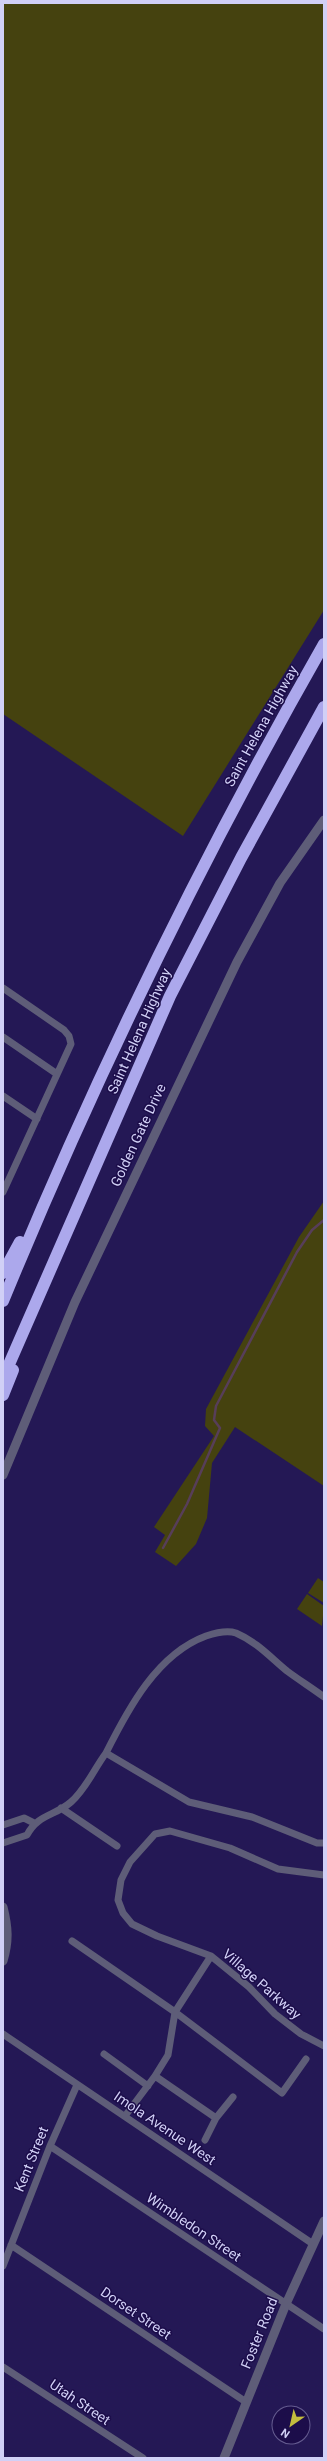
<svg xmlns="http://www.w3.org/2000/svg" width="327" height="2461" viewBox="0 0 327 2461" font-family="Roboto,sans-serif">
<style>
.green{fill:#45420f}
.lines{fill:none;stroke-linecap:round;stroke-linejoin:round}
.stream{stroke:#573e59;stroke-width:2.5}
.minor{stroke:#5e5d78;stroke-width:7}
.tertiary{stroke:#5e5d78;stroke-width:9}
.motorway{stroke:#aca8ec;stroke-width:12}
.labels{text-anchor:middle;dominant-baseline:central;stroke-width:3;stroke-linejoin:round;paint-order:stroke}
.street-label{font-size:14px;fill:#d1d0f6;stroke:#1c0d4a}
</style>
<rect width="100%" height="100%" fill="#241855"/>
<path class="green" d="M3 3H324V610L183 836 3 714Z
M324 1201V1486L235 1427 212 1463 207 1518 196 1544 176 1566 155 1552 165 1535 154 1527 214 1436 205 1426 206 1409 299 1237Z
M318 1578 324 1582V1603L308 1593Z
M307 1594 324 1606 322 1626 297 1609Z"/>
<g class="lines">
<path class="stream" d="M163 1548 187 1504 220 1428 214 1420 216 1406 297 1252 312 1230 324 1220"/>
<path class="minor" d="M3 988 64 1030 69 1036 71 1044 3 1192
M3 1037 57 1074
M3 1096 37 1119
M324 1697C312 1688 299 1680 287 1671 270 1657 257 1642 236 1633 227 1630 215 1633 206 1636 157 1654 128 1709 106 1753L189 1802 252 1817 317 1843H324
M61 1808 117 1846
M3 1825 24 1818 34 1823
M3 1843 27 1835C38 1814 55 1816 71 1802 86 1789 94 1769 106 1753
M324 1875 278 1869 230 1848 170 1831 155 1834 130 1862 121 1880 118 1900 123 1913 132 1924 157 1936 211 1956 249 1987 275 2014 301 2034 324 2046
M72 1941 175 2012 282 2093 306 2059
M3 2034 313 2244
M104 2054 148 2086
M155 2076 216 2118
M125 2116 155 2076 168 2055 175 2012 211 1956
M205 2140 216 2118 233 2097
M50 2146 324 2329
M11 2245 246 2402
M3 2266 50 2146 77 2085
M3 2367 143 2458"/>
<path class="tertiary" d="M3 1475 75 1302 237 962 280 883 324 820
M3 1907C8 1927 9 1941 3 1961
M224 2458 286 2304 324 2221"/>
<path class="motorway" d="M3 1273 20 1242
M3 1301C96 1075 203 856 324 644
M3 1378 170 996 241 858 324 707
M3 1395 13 1370"/>
</g>
<g class="labels">
<g class="street-label">
<text transform="translate(261 726) rotate(-61)">Saint Helena Highway</text>
<text transform="translate(139 1031) rotate(-66)">Saint Helena Highway</text>
<text transform="translate(138 1135) rotate(-65)">Golden Gate Drive</text>
<text transform="translate(262 1984) rotate(41)">Village Parkway</text>
<text transform="translate(165 2128) rotate(34)">Imola Avenue West</text>
<text transform="translate(31 2159) rotate(-68)">Kent Street</text>
<text transform="translate(194 2227) rotate(34)">Wimbledon Street</text>
<text transform="translate(136 2313) rotate(34)">Dorset Street</text>
<text transform="translate(259 2333) rotate(-68)">Foster Road</text>
<text transform="translate(80 2402) rotate(34)">Utah Street</text>
</g>
</g>
<rect width="327" height="2461" fill="none" stroke="#d1d0f6" stroke-width="8"/>
<g transform="translate(291 2425) rotate(214)"><circle r="19" fill="#1c0d4a" stroke="#645b8f"/>
<path d="M0-3L7 15L0 10L-7 15Z" fill="#c4bd3e"/>
<text y="-6" font-size="11" font-weight="bold" text-anchor="middle" fill="#d1d0f6">N</text>
</g>
</svg>
